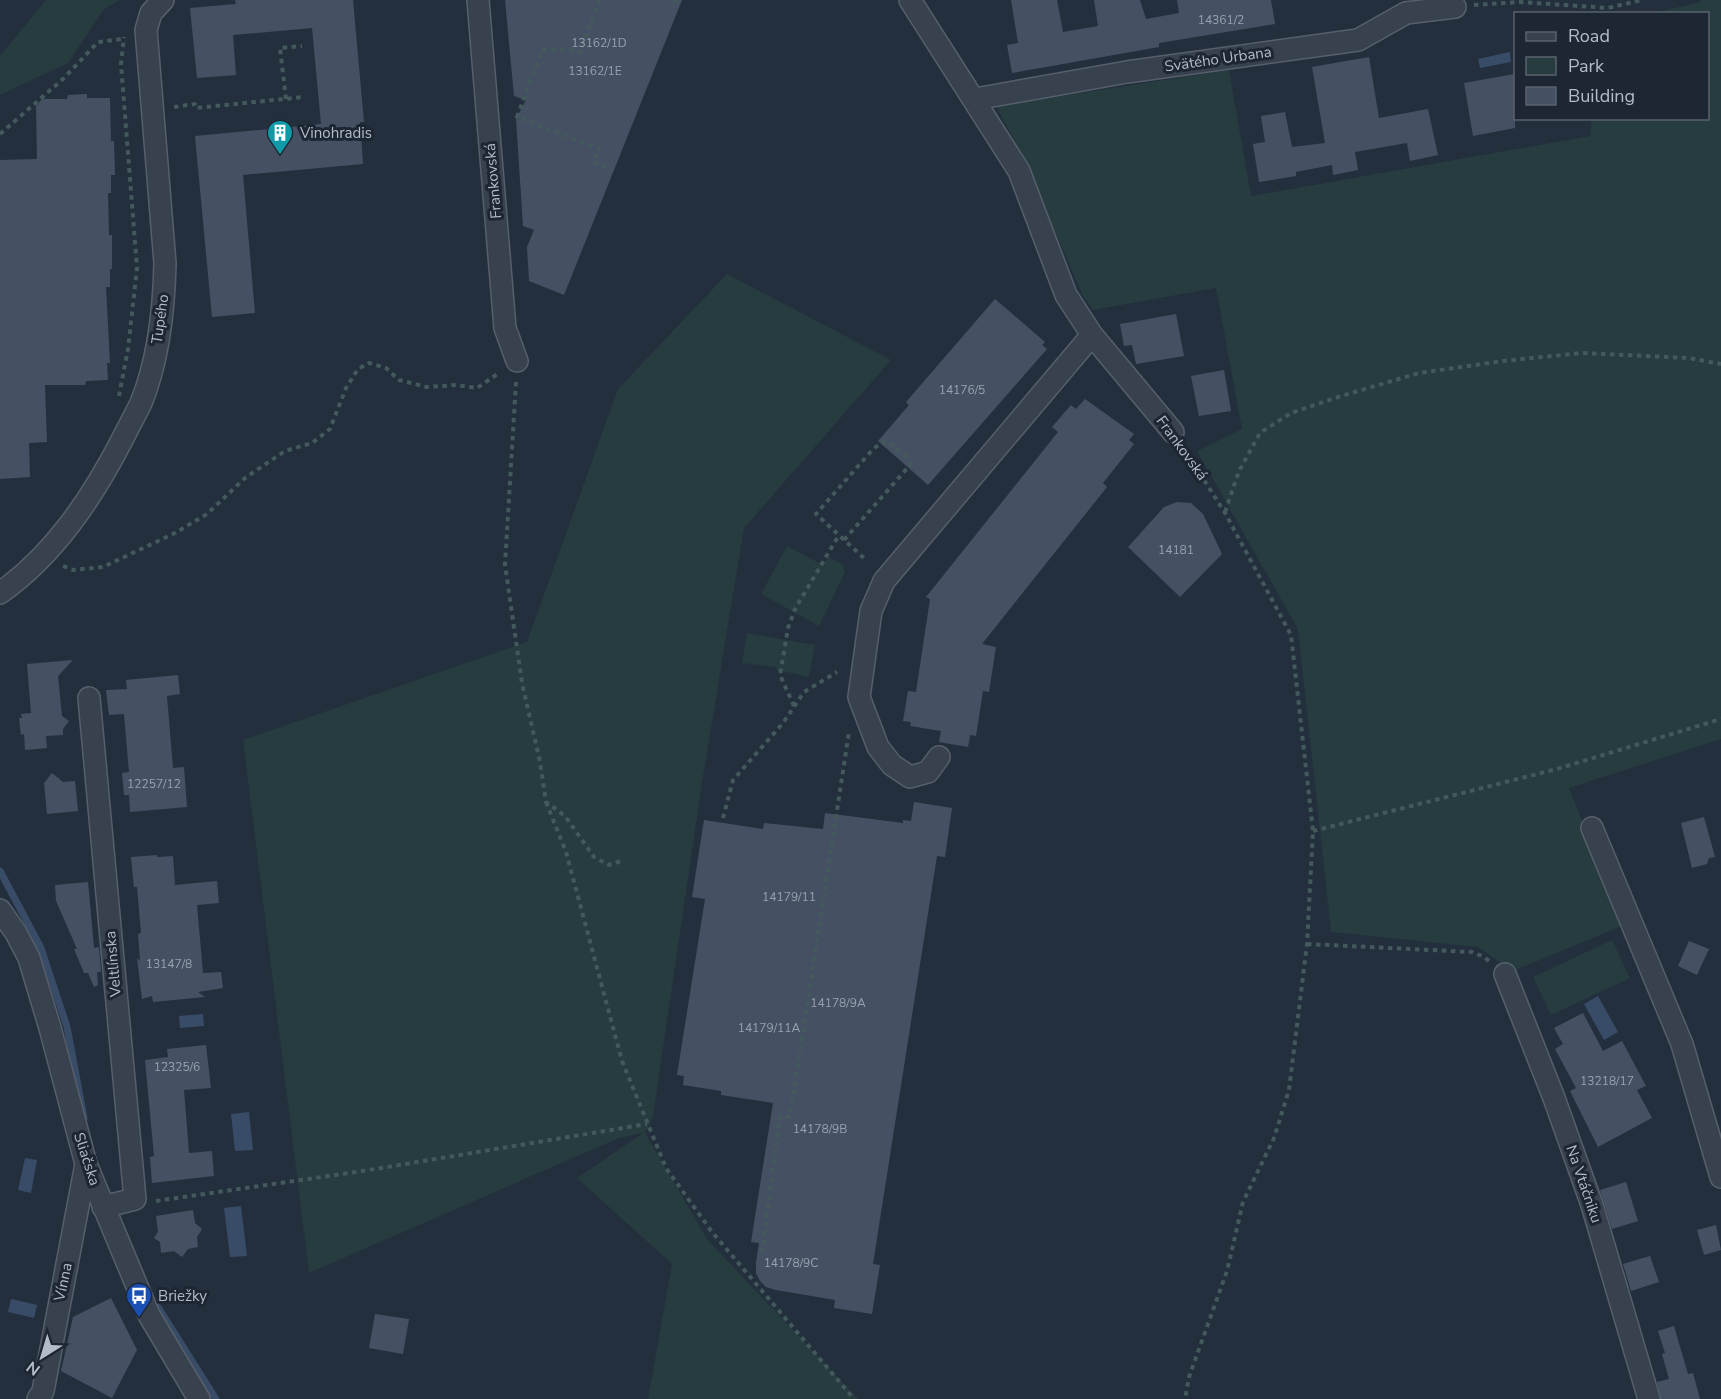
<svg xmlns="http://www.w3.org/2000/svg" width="1721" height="1399" viewBox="0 0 1721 1399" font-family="'Nunito Sans',sans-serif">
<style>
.green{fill:#263c3f}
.water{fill:#394c67}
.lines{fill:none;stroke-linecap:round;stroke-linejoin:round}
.stream{stroke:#394c67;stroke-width:7}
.building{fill:#455162}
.minor-casing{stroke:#565f6c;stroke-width:24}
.path{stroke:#44595c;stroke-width:4;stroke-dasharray:4.5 4.5;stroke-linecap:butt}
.minor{stroke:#38414e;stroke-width:21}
.labels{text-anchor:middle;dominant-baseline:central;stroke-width:6;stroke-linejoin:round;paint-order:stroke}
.number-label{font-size:12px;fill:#98a1af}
.street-label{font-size:15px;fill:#b4bcc9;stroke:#1d2633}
.poi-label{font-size:15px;fill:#b4bcc9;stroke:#1d2633;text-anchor:start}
</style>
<rect width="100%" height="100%" fill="#242f3e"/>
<path class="green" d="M46 0H120L104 9 68 63 0 95V56Z
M1702 0H1721V739L1569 788 1624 925 1513 971 1478 947 1331 932 1298 629 1197 451 1242 429 1216 288 1093 310 1083 296 1021 153 996 106 1229 70 1251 196 1590 136 1592 119 1708 118V14L1652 13 1697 3Z
M727 274 891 360 744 528 701 789 653 1117 645 1133 707 1239 858 1399H648L672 1264 577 1178 643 1133 619 1138 309 1273 243 740 527 642 618 389Z
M787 546 823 565 829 557 843 565 845 572 819 626 761 594Z
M747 633 815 645 809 677 777 670V667L742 663Z
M1612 940 1630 978 1551 1015 1533 977Z"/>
<path class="water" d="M1510 52 1511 62 1480 68 1478 59Z
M1598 996 1618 1032 1604 1040 1584 1004Z
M203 1014 204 1026 180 1028 179 1016Z
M249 1112 253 1150 235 1151 231 1114Z
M25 1158 37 1160 31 1193 18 1190Z
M241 1206 247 1256 230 1257 224 1208Z
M11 1299 37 1305 34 1318 8 1312Z"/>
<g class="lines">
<path class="stream" d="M0 871 41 948 67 1027 84 1118
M158 1307 216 1399"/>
</g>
<path class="building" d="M235 0H353L364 122H360L363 164 243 175 255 313 212 317 195 136 321 124 312 28 233 35 236 75 197 78 190 8 236 4Z
M505 0H682L564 295 529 281 527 247 534 230 523 226 516 119 526 100 514 96Z
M1011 0H1057L1063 32 1098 26 1094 0H1140L1146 19 1179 13 1177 0H1271L1275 24 1159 43V47L1012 73 1007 45 1018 43Z
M1369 57 1379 118 1428 109 1438 155 1410 161 1407 143 1355 152 1358 170 1333 175 1332 165 1296 172V176L1259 182 1253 144 1265 142 1261 116 1285 112 1292 147 1325 143 1312 67Z
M1515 74V128L1473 136 1464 83Z
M87 94V98H110L111 141H114L115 175H111V193H108L109 235H112V269H110V287H106L110 363H107L108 380 86 381 85 385H45L47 442 29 443 30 477 0 479V160L37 159 36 106 42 99H67L68 95Z
M995 299 1045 342 1042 345 1047 349 928 485 878 441 909 405 906 402Z
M1176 314 1184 356 1136 364 1132 345 1124 346 1120 324Z
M1224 370 1231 411 1199 416 1191 376Z
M1085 399 1134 434 1129 440 1134 444 1103 483 1107 487 982 644 996 647 989 692 983 691 976 736 970 735 968 747 939 742 941 731 910 726 911 722 903 721 908 691 916 692 930 599 926 597 1058 432 1052 427 1071 405 1076 409Z
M1177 502 1191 503 1203 514 1222 554 1180 597 1128 547 1164 507Z
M73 660 58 676 62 716 69 721 63 729V735L46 736 47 748 25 750 24 734 21 735 19 718H22L21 714 31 713 27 664Z
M178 675 180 694 167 696 173 768 184 767 187 807 130 812 129 795H124L122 773 129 772 124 714 109 715 106 690 127 689 126 680Z
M52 773 63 782 75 781 78 811 47 814 44 783Z
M914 802 952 808 945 857 937 856 873 1264 880 1265 872 1314 834 1308 835 1300 776 1290 766 1287 760 1281 756 1273V1263L759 1243 751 1242 773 1103 721 1095V1091L683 1085 684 1076 677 1075 705 899 692 897 704 820 763 829 764 823 823 829 825 813 903 823V820L911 821Z
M1704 817 1715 857 1709 858 1707 864 1692 868 1681 823Z
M157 855V857L173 856 175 885 217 881 219 903 197 905 203 973 221 972 223 988 198 992 205 997 153 1002 152 996 142 999 137 958 140 961 138 934 141 933 137 887H134L131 857Z
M88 882 94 948 99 947 101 972H97L98 985 94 987 88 973H84L74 949H77L56 901 55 885Z
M1689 941 1709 949 1697 975 1678 966Z
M1583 1013 1603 1051 1622 1041 1646 1086 1637 1090 1652 1118 1598 1147 1570 1091 1576 1088 1555 1049 1563 1044 1554 1028Z
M206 1045 211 1088 184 1090 189 1153 212 1151 214 1176 152 1183 150 1157 154 1156 145 1060 168 1057 167 1049Z
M1626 1182 1638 1221 1612 1229 1600 1190Z
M193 1210 195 1223 202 1229 197 1237 198 1247 188 1249 182 1257 174 1251 161 1253 160 1242 154 1238 158 1232 156 1216Z
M1716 1225 1721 1250 1704 1255 1697 1230Z
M1650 1256 1659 1282 1631 1291 1623 1264Z
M111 1298 137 1350 112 1398 61 1371 73 1317Z
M375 1314 409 1319 403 1354 369 1348Z
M1674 1326 1688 1374 1693 1373 1700 1399H1661L1657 1382 1669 1379 1662 1354 1665 1353 1658 1331Z"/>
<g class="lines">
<defs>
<path id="minor" d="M478 0 505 328 517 361
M910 0 1019 171 1066 295 1092 335 1173 432
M975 99 1127 72 1358 40 1406 13 1455 7
M0 593C54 555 92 498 122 440 128 428 135 415 141 403 159 359 164 310 165 263L146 30 151 13 163 0
M89 698 135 1199 103 1207
M939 757 928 772 910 777 892 765 878 747 859 697 871 611 884 581 1092 335
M1592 828 1682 1044 1721 1177
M0 910 16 933 29 958 50 1028 86 1164 149 1315 199 1399
M1505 974 1554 1098 1592 1205 1649 1399
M38 1399 43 1391 86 1164"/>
</defs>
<use href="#minor" class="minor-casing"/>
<path class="path" d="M600 0 579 53 568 49 542 50 517 117 600 149 594 162 612 169
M674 0 681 3
M1474 5 1520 2 1608 8 1642 0
M286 99 280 48 302 46
M174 107 195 104 196 108 304 97
M0 134 63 79 98 42 123 39
M516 382 505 565 522 683 540 762 546 802 565 816 594 857 609 865 621 861
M119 396 128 349 137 268 121 64 124 37
M1185 450 1225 513 1291 635 1313 831 1307 944 1289 1090 1274 1138 1243 1202 1227 1271 1189 1377 1185 1399
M1225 512 1239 471 1260 433 1291 413 1338 397 1419 373 1503 361 1582 353 1689 358 1721 364
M844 540 910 465 907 457 886 441 874 448 816 514 866 560
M63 566 73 570 103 567 175 533 207 514 245 478 285 451 312 443 330 429 346 388 358 369 369 363 386 368 399 380 427 387 456 385 477 388 499 373
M794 706 780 675 788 628 795 609 839 535
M546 802 566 852 622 1061 666 1168 712 1232 854 1399
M723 818 733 780 783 723 804 692 837 672
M1313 831 1557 769 1721 719
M1307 944 1472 952 1484 957 1490 962
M156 1201 363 1171 647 1124
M762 1253 780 1116 790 1117 849 732"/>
<use href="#minor" class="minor"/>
</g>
<defs>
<symbol id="building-pin" viewBox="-11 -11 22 30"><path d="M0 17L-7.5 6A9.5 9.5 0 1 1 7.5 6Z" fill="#0f9aa8" stroke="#1d2633"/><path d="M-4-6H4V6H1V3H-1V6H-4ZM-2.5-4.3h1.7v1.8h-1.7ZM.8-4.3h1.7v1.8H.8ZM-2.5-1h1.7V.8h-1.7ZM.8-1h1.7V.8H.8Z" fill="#fff"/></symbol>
<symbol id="bus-pin" viewBox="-11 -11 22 30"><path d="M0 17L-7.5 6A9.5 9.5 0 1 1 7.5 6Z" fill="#1a4fb4" stroke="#1d2633"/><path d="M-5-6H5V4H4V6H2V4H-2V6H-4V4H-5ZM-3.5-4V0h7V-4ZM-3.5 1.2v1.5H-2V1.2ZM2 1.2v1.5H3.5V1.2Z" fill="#fff"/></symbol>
</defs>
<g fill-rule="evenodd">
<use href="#building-pin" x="265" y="118" width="30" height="40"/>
<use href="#bus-pin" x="124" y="1281" width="30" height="40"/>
</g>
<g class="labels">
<g class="number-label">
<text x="1221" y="20">14361/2</text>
<text x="599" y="43">13162/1D</text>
<text x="595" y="71">13162/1E</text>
<text x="962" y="390">14176/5</text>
<text x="1176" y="550">14181</text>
<text x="154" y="784">12257/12</text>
<text x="789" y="897">14179/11</text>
<text x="169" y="964">13147/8</text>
<text x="838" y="1003">14178/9A</text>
<text x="769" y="1028">14179/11A</text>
<text x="177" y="1067">12325/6</text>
<text x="1607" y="1081">13218/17</text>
<text x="820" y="1129">14178/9B</text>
<text x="791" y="1263">14178/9C</text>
</g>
<g class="street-label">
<text transform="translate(1218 59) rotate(-8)">Svätého Urbana</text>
<text transform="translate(493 181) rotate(-95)">Frankovská</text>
<text transform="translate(160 319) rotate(-82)">Tupého</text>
<text transform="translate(1182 448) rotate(54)">Frankovská</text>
<text transform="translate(113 964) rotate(-95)">Veltlínska</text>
<text transform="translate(87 1159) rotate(72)">Sliačska</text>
<text transform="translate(1584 1184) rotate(71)">Na Vtáčniku</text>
<text transform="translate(63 1282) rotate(-78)">Vínna</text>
</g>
<g class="poi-label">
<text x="300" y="133">Vinohradis</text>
<text x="158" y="1296">Briežky</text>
</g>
</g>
<rect x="1514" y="12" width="195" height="108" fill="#1d2633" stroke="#59626f" stroke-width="1.5"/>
<rect x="1526" y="32" width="30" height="9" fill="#38414e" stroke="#59626f" stroke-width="1.5"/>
<text x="1568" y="42" font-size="18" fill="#b4bcc9">Road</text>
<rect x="1526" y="57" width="30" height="18" fill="#263c3f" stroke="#59626f" stroke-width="1.5"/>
<text x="1568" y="72" font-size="18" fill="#b4bcc9">Park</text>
<rect x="1526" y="87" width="30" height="18" fill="#455162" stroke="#59626f" stroke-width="1.5"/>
<text x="1568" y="102" font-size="18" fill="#b4bcc9">Building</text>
<g transform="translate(42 1357) rotate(217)" stroke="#1d2633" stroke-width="4.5" paint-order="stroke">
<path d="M0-4.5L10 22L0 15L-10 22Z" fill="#b4bcc9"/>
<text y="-9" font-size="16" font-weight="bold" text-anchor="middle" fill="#b4bcc9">N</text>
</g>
</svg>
